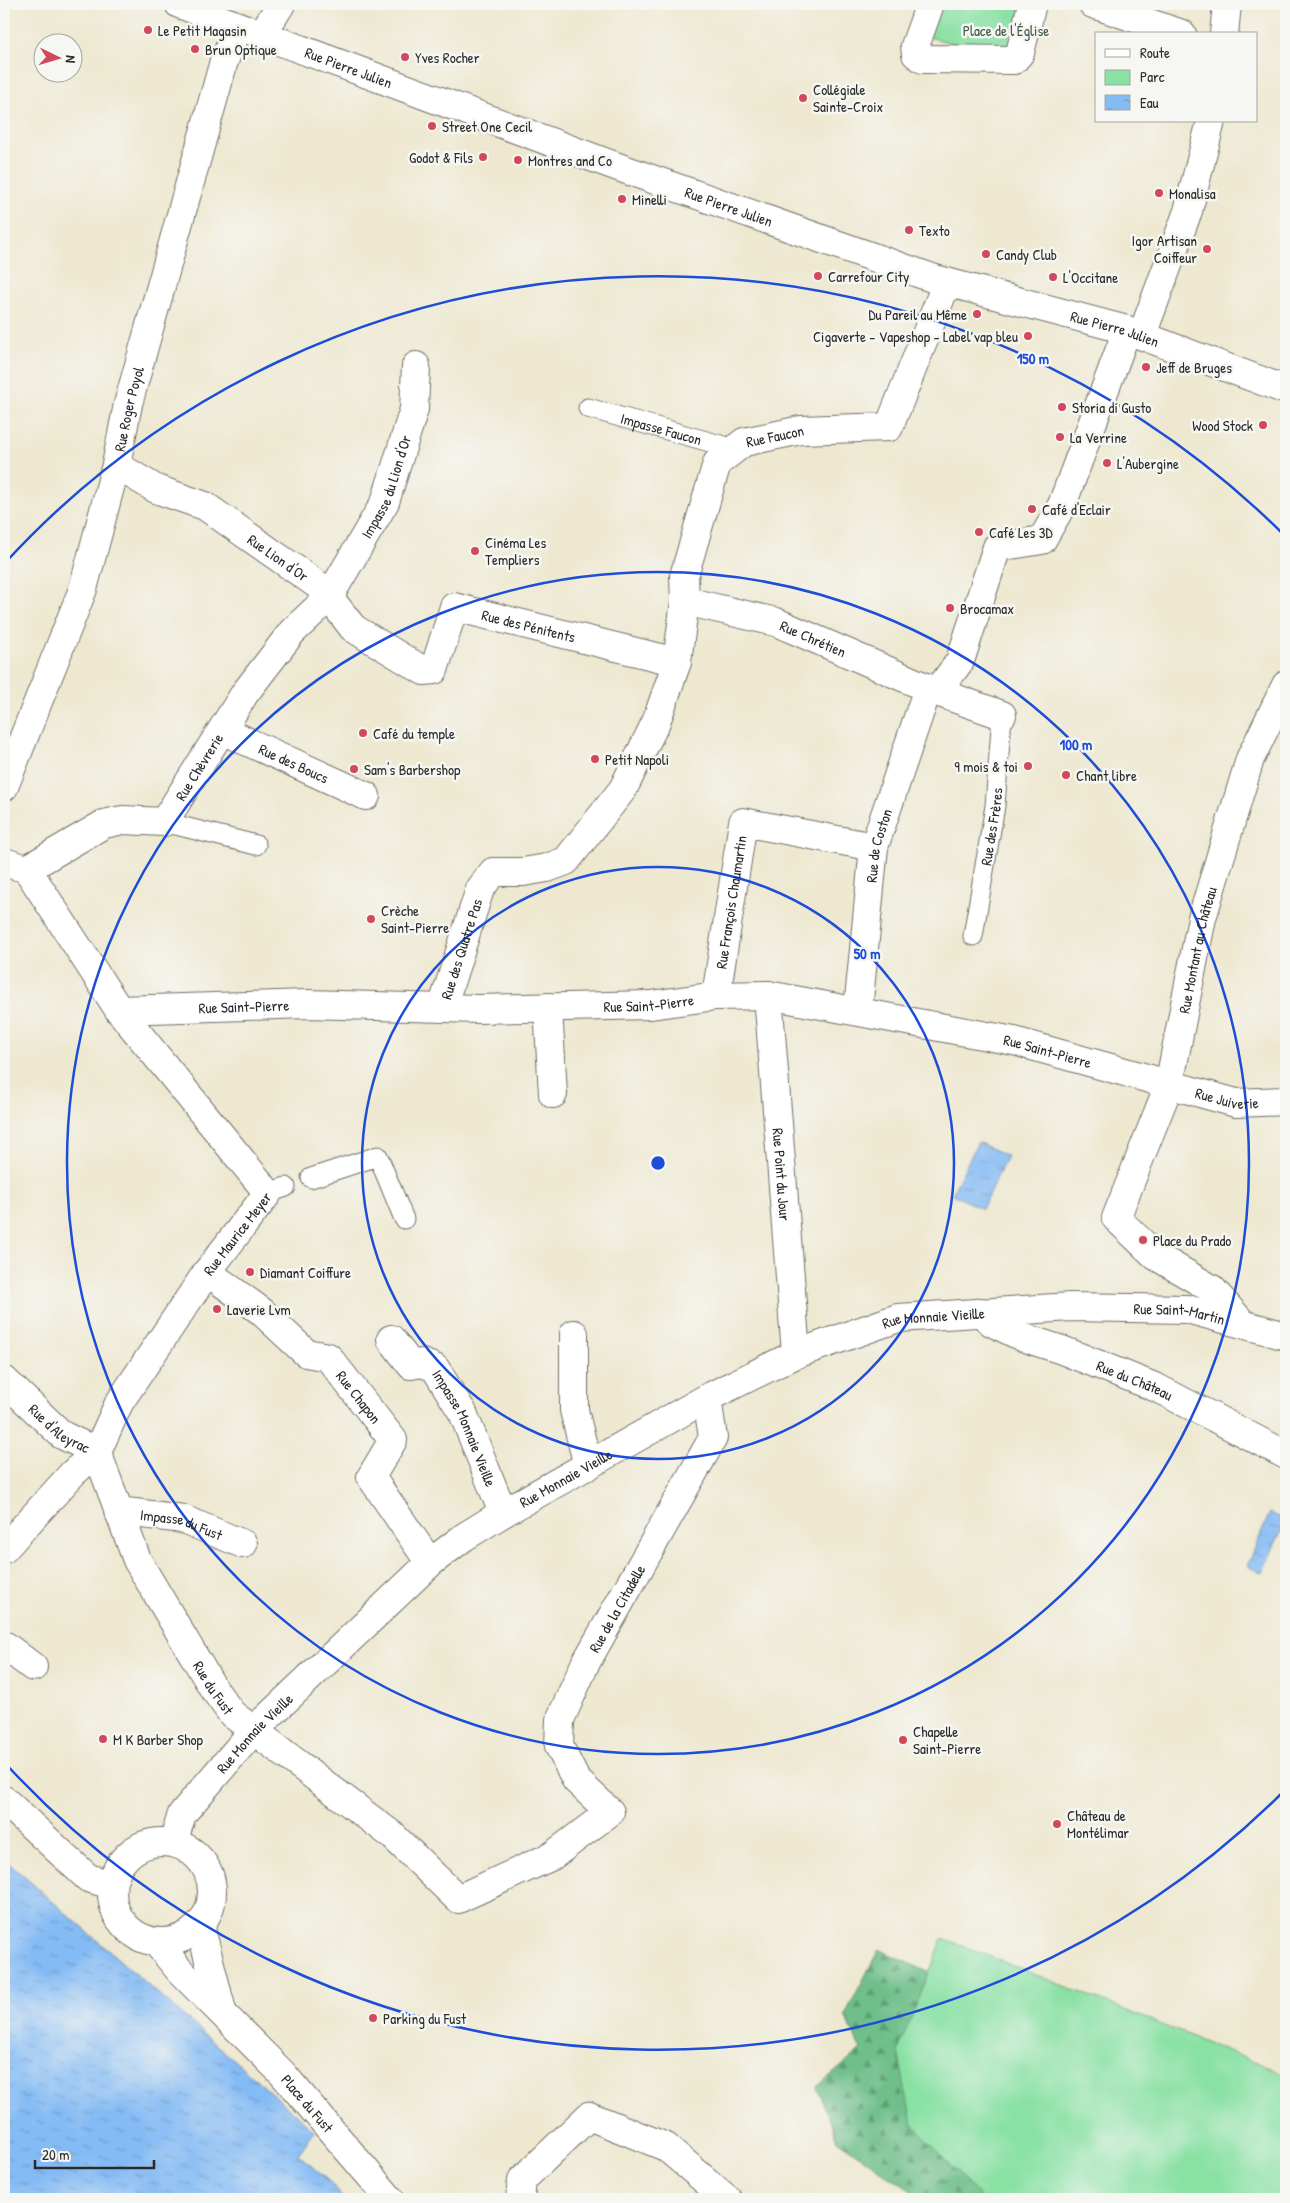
<svg xmlns="http://www.w3.org/2000/svg" width="1290" height="2203" viewBox="0 0 1290 2203" font-family="'Patrick Hand',sans-serif">
<style>
.forest{fill:url(#forest-firs);stroke:#4d755a}
.park{fill:#8ae1a4;stroke:#5a8668}
.water{fill:url(#water-ripples);stroke:#587390}
.lines{fill:none;stroke-linecap:round;stroke-linejoin:round}
.lane-casing{stroke:#6f6d65;stroke-width:21}
.street-casing{stroke:#6f6d65;stroke-width:30}
.secondary-casing{stroke:#6f6d65;stroke-width:30}
.lane{stroke:#fff;stroke-width:19}
.street{stroke:#fff;stroke-width:28}
.secondary{stroke:#fff;stroke-width:28}
.ring{fill:none;stroke:#1d4ed8;stroke-width:2.5}
.poi-dot{fill:#d1495b;stroke:#f6f6f2;stroke-width:2}
.labels{text-anchor:middle;dominant-baseline:central;stroke-width:5;stroke-linejoin:round;paint-order:stroke}
.poi-label{font-size:15px;fill:#2b2b2b;stroke:#f6f6f2;text-anchor:start}
.park-label{font-size:15px;fill:#435849;stroke:#f6f6f2}
.street-label{font-size:15px;fill:#2b2b2b;stroke:#f6f6f2}
.centre{fill:#1d4ed8;stroke:#f6f6f2;stroke-width:2.5}
.ring-label{font-size:15px;text-anchor:middle;font-weight:bold;fill:#1d4ed8;stroke:#f6f6f2;stroke-width:5;stroke-linejoin:round;paint-order:stroke}
</style>
<defs>
<pattern id="forest-firs" width="22" height="20" patternUnits="userSpaceOnUse" patternTransform="scale(1.25)"><rect width="22" height="20" fill="#6fbf8a"/><path d="M5 1l3.5 6h-7zM16 11l3.5 6h-7z" fill="#5b9b71"/></pattern>
<pattern id="water-ripples" width="26" height="14" patternUnits="userSpaceOnUse" patternTransform="scale(1.25)"><rect width="26" height="14" fill="#85bbf4"/><path d="M2 4q2-2 4 0t4 0M15 11q2-2 4 0t4 0" fill="none" stroke="#6d98c6"/></pattern>
</defs>
<rect width="100%" height="100%" fill="#f6f6f2"/>
<filter id="ink" filterUnits="userSpaceOnUse"><feTurbulence type="fractalNoise" baseFrequency=".02" numOctaves="2"/><feDisplacementMap in="SourceGraphic" scale="10" xChannelSelector="R" yChannelSelector="G"/><feConvolveMatrix kernelMatrix="1 2 1 2 8 2 1 2 1" color-interpolation-filters="sRGB"/></filter>
<filter id="wash" filterUnits="userSpaceOnUse"><feTurbulence type="fractalNoise" baseFrequency=".0096" numOctaves="4" result="noise"/><feDisplacementMap in="SourceGraphic" scale="20" xChannelSelector="R" yChannelSelector="G"/><feGaussianBlur stdDeviation="1.12" result="paint"/><feColorMatrix in="noise" values="0 0 0 0 0 0 0 0 0 0 0 0 0 0 0 0 0 1.4 0 .05"/><feComposite in="paint" operator="in"/></filter>
<g filter="url(#wash)">
<rect width="100%" height="100%" fill="#eee8d0"/>
<path class="forest" d="M879 1949 1005 2008 1147 2199H923L837 2140 817 2087 861 2050 845 2015Z"/>
<path class="park" d="M934 4H1041L1023 61 925 36Z
M943 1938 1286 2074V2199H982L912 2123 898 2051Z"/>
<path class="water" d="M978 1142 1007 1156 982 1209 952 1194Z
M1270 1513 1286 1520 1262 1573 1247 1566Z
M4 1859 315 2131 298 2154 334 2186 343 2199H4Z"/>
</g>
<g filter="url(#ink)">
<g class="lines">
<defs>
<g id="lane">
<path id="s1" d="M588 408 735 449"/>
<path d="M164 822 256 845"/>
<path id="s2" d="M973 936 995 806 1002 715"/>
<path d="M311 1178 378 1156 404 1219"/>
<path d="M268 1193 286 1187"/>
</g>
<g id="street">
<path id="s3" d="M179 4 618 167 935 279 1127 330 1286 390"/>
<path d="M930 4 915 46 916 54 923 59 1014 60 1020 53 1032 4"/>
<path d="M1093 4 1182 34"/>
<path d="M1224 34 1227 4"/>
<path d="M261 36 281 4"/>
<path d="M1142 335 1188 211 1211 121"/>
<path id="s4" d="M116 465 156 489 205 506 322 588 353 628 424 671 434 670 454 607 677 662"/>
<path id="s5" d="M685 601 776 622 937 692 1002 715"/>
<path d="M937 692 960 661 997 547 1042 540 1062 505 1127 330"/>
<path id="s6" d="M222 730 366 796"/>
<path id="s7" d="M4 787 83 589 116 465 128 404 224 61 238 27"/>
<path d="M4 862 27 869"/>
<path id="s8" d="M27 869 104 824 123 820 164 822 245 693 292 632 329 597 385 502 414 409 416 366"/>
<path id="s9" d="M768 995 796 1354"/>
<path id="s10" d="M716 996 743 822 874 847"/>
<path d="M548 1007 553 1094"/>
<path id="s11" d="M442 1008 480 889 493 872H523L547 868 566 861 623 789 656 722 677 662 685 601 684 576 717 463 744 442 801 430 889 427 947 282"/>
<path id="s12" d="M119 1010 307 1004 478 1009 651 1005 716 996 768 995 1014 1041 1236 1103 1286 1101"/>
<path id="s13" d="M858 1010 874 847 928 688"/>
<path id="s14" d="M207 1272 261 1311 306 1353 328 1357 393 1440 371 1477 430 1563"/>
<path id="s15" d="M980 1312 991 1322 1022 1337 1062 1350 1157 1388 1286 1455"/>
<path id="s16" d="M1243 1324 1212 1289 1156 1256 1116 1218 1169 1085 1202 918 1250 759 1286 685"/>
<path d="M574 1334V1410L588 1466"/>
<path id="s17" d="M391 1339 411 1365 422 1363 435 1368 463 1413 503 1513"/>
<path id="s18" d="M4 1380 62 1435 97 1452"/>
<path id="s19" d="M97 1452 137 1560 213 1688 232 1714 392 1835 458 1899 552 1856 610 1812 576 1780 559 1746 560 1720 585 1664 713 1438 707 1398"/>
<path id="s20" d="M118 1511 183 1519 243 1544"/>
<path id="s21" d="M4 1549 73 1473 97 1452 119 1403 207 1272 268 1193 119 1010 27 869"/>
<path d="M4 1645 33 1667"/>
<path d="M520 2199 522 2180 589 2116 666 2147 727 2199"/>
</g>
<g id="secondary">
<path d="M4 1800 88 1878 112 1885"/>
<circle cx="162" cy="1892" r="50"/>
<path id="s22" d="M173 1843 182 1814 254 1730 430 1563 464 1537 503 1513 707 1398 796 1354 898 1318 1071 1307 1187 1309 1286 1336"/>
<path d="M200 1925 222 2011"/>
<path id="s23" d="M157 1943 180 1971 282 2073 390 2199"/>
</g>
</defs>
<use href="#lane" class="lane-casing"/>
<use href="#street" class="street-casing"/>
<use href="#secondary" class="secondary-casing"/>
<use href="#lane" class="lane"/>
<use href="#street" class="street"/>
<use href="#secondary" class="secondary"/>
</g>
</g>
<g class="ring">
<circle cx="658" cy="1163" r="296"/>
<circle cx="658" cy="1163" r="591"/>
<path d="M1285 1790A887 887 0 0 1 4 1762M4 564A887 887 0 0 1 1285 536"/>
</g>
<g class="poi-dot">
<circle cx="148" cy="30" r="5"/>
<circle cx="195" cy="49" r="5"/>
<circle cx="405" cy="57" r="5"/>
<circle cx="803" cy="98" r="5"/>
<circle cx="432" cy="126" r="5"/>
<circle cx="483" cy="157" r="5"/>
<circle cx="518" cy="160" r="5"/>
<circle cx="1159" cy="193" r="5"/>
<circle cx="622" cy="199" r="5"/>
<circle cx="909" cy="230" r="5"/>
<circle cx="1207" cy="249" r="5"/>
<circle cx="986" cy="254" r="5"/>
<circle cx="818" cy="276" r="5"/>
<circle cx="1053" cy="277" r="5"/>
<circle cx="977" cy="314" r="5"/>
<circle cx="1028" cy="336" r="5"/>
<circle cx="1146" cy="367" r="5"/>
<circle cx="1062" cy="407" r="5"/>
<circle cx="1263" cy="425" r="5"/>
<circle cx="1060" cy="437" r="5"/>
<circle cx="1107" cy="463" r="5"/>
<circle cx="1032" cy="509" r="5"/>
<circle cx="979" cy="532" r="5"/>
<circle cx="475" cy="551" r="5"/>
<circle cx="950" cy="608" r="5"/>
<circle cx="363" cy="733" r="5"/>
<circle cx="595" cy="759" r="5"/>
<circle cx="1028" cy="766" r="5"/>
<circle cx="354" cy="769" r="5"/>
<circle cx="1066" cy="775" r="5"/>
<circle cx="371" cy="919" r="5"/>
<circle cx="1143" cy="1240" r="5"/>
<circle cx="250" cy="1272" r="5"/>
<circle cx="217" cy="1309" r="5"/>
<circle cx="103" cy="1739" r="5"/>
<circle cx="903" cy="1740" r="5"/>
<circle cx="1057" cy="1824" r="5"/>
<circle cx="373" cy="2018" r="5"/>
</g>
<g class="labels">
<g class="poi-label">
<text x="158" y="30">Le Petit Magasin</text>
<text x="205" y="49">Brun Optique</text>
<text x="415" y="57">Yves Rocher</text>
<text x="813" y="89">Collégiale<tspan x="813" dy="17">Sainte-Croix</tspan></text>
<text x="442" y="126">Street One Cecil</text>
<text x="473" y="157" text-anchor="end">Godot &amp; Fils</text>
<text x="528" y="160">Montres and Co</text>
<text x="1169" y="193">Monalisa</text>
<text x="632" y="199">Minelli</text>
<text x="919" y="230">Texto</text>
<text x="1197" y="240" text-anchor="end">Igor Artisan<tspan x="1197" dy="17">Coiffeur</tspan></text>
<text x="996" y="254">Candy Club</text>
<text x="828" y="276">Carrefour City</text>
<text x="1063" y="277">L'Occitane</text>
<text x="967" y="314" text-anchor="end">Du Pareil au Même</text>
<text x="1018" y="336" text-anchor="end">Cigaverte - Vapeshop - Label vap bleu</text>
<text x="1156" y="367">Jeff de Bruges</text>
<text x="1072" y="407">Storia di Gusto</text>
<text x="1253" y="425" text-anchor="end">Wood Stock</text>
<text x="1070" y="437">La Verrine</text>
<text x="1117" y="463">L'Aubergine</text>
<text x="1042" y="509">Café d'Eclair</text>
<text x="989" y="532">Café Les 3D</text>
<text x="485" y="542">Cinéma Les<tspan x="485" dy="17">Templiers</tspan></text>
<text x="960" y="608">Brocamax</text>
<text x="373" y="733">Café du temple</text>
<text x="605" y="759">Petit Napoli</text>
<text x="1018" y="766" text-anchor="end">9 mois &amp; toi</text>
<text x="364" y="769">Sam's Barbershop</text>
<text x="1076" y="775">Chant libre</text>
<text x="381" y="910">Crèche<tspan x="381" dy="17">Saint-Pierre</tspan></text>
<text x="1153" y="1240">Place du Prado</text>
<text x="260" y="1272">Diamant Coiffure</text>
<text x="227" y="1309">Laverie Lvm</text>
<text x="913" y="1731">Chapelle<tspan x="913" dy="17">Saint-Pierre</tspan></text>
<text x="113" y="1739">M K Barber Shop</text>
<text x="1067" y="1815">Château de<tspan x="1067" dy="17">Montélimar</tspan></text>
<text x="383" y="2018">Parking du Fust</text>
</g>
<g class="park-label">
<text x="1006" y="30">Place de l'Église</text>
</g>
<g class="street-label">
<text stroke="none"><textPath href="#s3" startOffset="181">Rue Pierre Julien</textPath></text>
<text stroke="none"><textPath href="#s3" startOffset="586">Rue Pierre Julien</textPath></text>
<text stroke="none"><textPath href="#s3" startOffset="991">Rue Pierre Julien</textPath></text>
<text stroke="none"><textPath href="#s7" startOffset="399">Rue Roger Poyol</textPath></text>
<text stroke="none"><textPath href="#s1" startOffset="76">Impasse Faucon</textPath></text>
<text stroke="none"><textPath href="#s11" startOffset="721">Rue Faucon</textPath></text>
<text stroke="none"><textPath href="#s8" startOffset="555">Impasse du Lion d'Or</textPath></text>
<text stroke="none"><textPath href="#s4" startOffset="188">Rue Lion d'Or</textPath></text>
<text stroke="none"><textPath href="#s4" startOffset="528">Rue des Pénitents</textPath></text>
<text stroke="none"><textPath href="#s5" startOffset="134">Rue Chrétien</textPath></text>
<text stroke="none"><textPath href="#s6" startOffset="79">Rue des Boucs</textPath></text>
<text stroke="none"><textPath href="#s8" startOffset="215">Rue Chèvrerie</textPath></text>
<text stroke="none"><textPath href="#s2" startOffset="111">Rue des Frères</textPath></text>
<text stroke="none"><textPath href="#s13" startOffset="166">Rue de Coston</textPath></text>
<text stroke="none"><textPath href="#s10" startOffset="95">Rue François Chaumartin</textPath></text>
<text stroke="none"><textPath href="#s11" startOffset="62">Rue des Quatre Pas</textPath></text>
<text stroke="none"><textPath href="#s16" startOffset="448">Rue Montant au Château</textPath></text>
<text stroke="none"><textPath href="#s12" startOffset="530">Rue Saint-Pierre</textPath></text>
<text stroke="none"><textPath href="#s12" startOffset="125">Rue Saint-Pierre</textPath></text>
<text stroke="none"><textPath href="#s12" startOffset="935">Rue Saint-Pierre</textPath></text>
<text stroke="none"><textPath href="#s12" startOffset="1121">Rue Juiverie</textPath></text>
<text stroke="none"><textPath href="#s9" startOffset="180">Rue Point du Jour</textPath></text>
<text stroke="none"><textPath href="#s21" startOffset="395">Rue Maurice Meyer</textPath></text>
<text stroke="none"><textPath href="#s22" startOffset="1196">Rue Saint-Martin</textPath></text>
<text stroke="none"><textPath href="#s22" startOffset="949">Rue Monnaie Vieille</textPath></text>
<text stroke="none"><textPath href="#s15" startOffset="170">Rue du Château</textPath></text>
<text stroke="none"><textPath href="#s14" startOffset="201">Rue Chapon</textPath></text>
<text stroke="none"><textPath href="#s18" startOffset="74">Rue d'Aleyrac</textPath></text>
<text stroke="none"><textPath href="#s17" startOffset="125">Impasse Monnaie Vieille</textPath></text>
<text stroke="none"><textPath href="#s22" startOffset="544">Rue Monnaie Vieille</textPath></text>
<text stroke="none"><textPath href="#s20" startOffset="65">Impasse du Fust</textPath></text>
<text stroke="none"><textPath href="#s19" startOffset="1001">Rue de la Citadelle</textPath></text>
<text stroke="none"><textPath href="#s19" startOffset="264">Rue du Fust</textPath></text>
<text stroke="none"><textPath href="#s22" startOffset="139">Rue Monnaie Vieille</textPath></text>
<text stroke="none"><textPath href="#s23" startOffset="220">Place du Fust</textPath></text>
</g>
</g>
<circle cx="658" cy="1163" r="8" class="centre"/>
<g class="ring-label">
<text x="1033" y="364">150 m</text>
<text x="1076" y="750">100 m</text>
<text x="867" y="959">50 m</text>
</g>
<rect width="1290" height="2203" fill="none" stroke="#f6f6f2" stroke-width="20"/>
<rect x="1095" y="32" width="162" height="90" fill="#f6f6f2" stroke="#a5a5a2"/>
<rect x="1105" y="49" width="25" height="8" fill="#ffffff" stroke="#a5a5a2"/>
<text x="1140" y="58" font-size="15" fill="#2b2b2b">Route</text>
<rect x="1105" y="70" width="25" height="15" fill="#8ae1a4" stroke="#a5a5a2"/>
<text x="1140" y="82" font-size="15" fill="#2b2b2b">Parc</text>
<rect x="1105" y="95" width="25" height="15" fill="url(#water-ripples)" stroke="#a5a5a2"/>
<text x="1140" y="108" font-size="15" fill="#2b2b2b">Eau</text>
<g transform="translate(58 58) rotate(95)"><circle r="24" fill="#f6f6f2" stroke="#a5a5a2"/>
<path d="M0-4L9 19L0 12L-9 19Z" fill="#d1495b"/>
<text y="-8" font-size="14" font-weight="bold" text-anchor="middle" fill="#2b2b2b">N</text>
</g>
<path d="M35 2160v8h119v-8" fill="none" stroke="#2b2b2b" stroke-width="2.5"/>
<text x="42" y="2160" font-size="15" fill="#2b2b2b" stroke="#f6f6f2" stroke-width="4" paint-order="stroke">20 m</text>
</svg>
